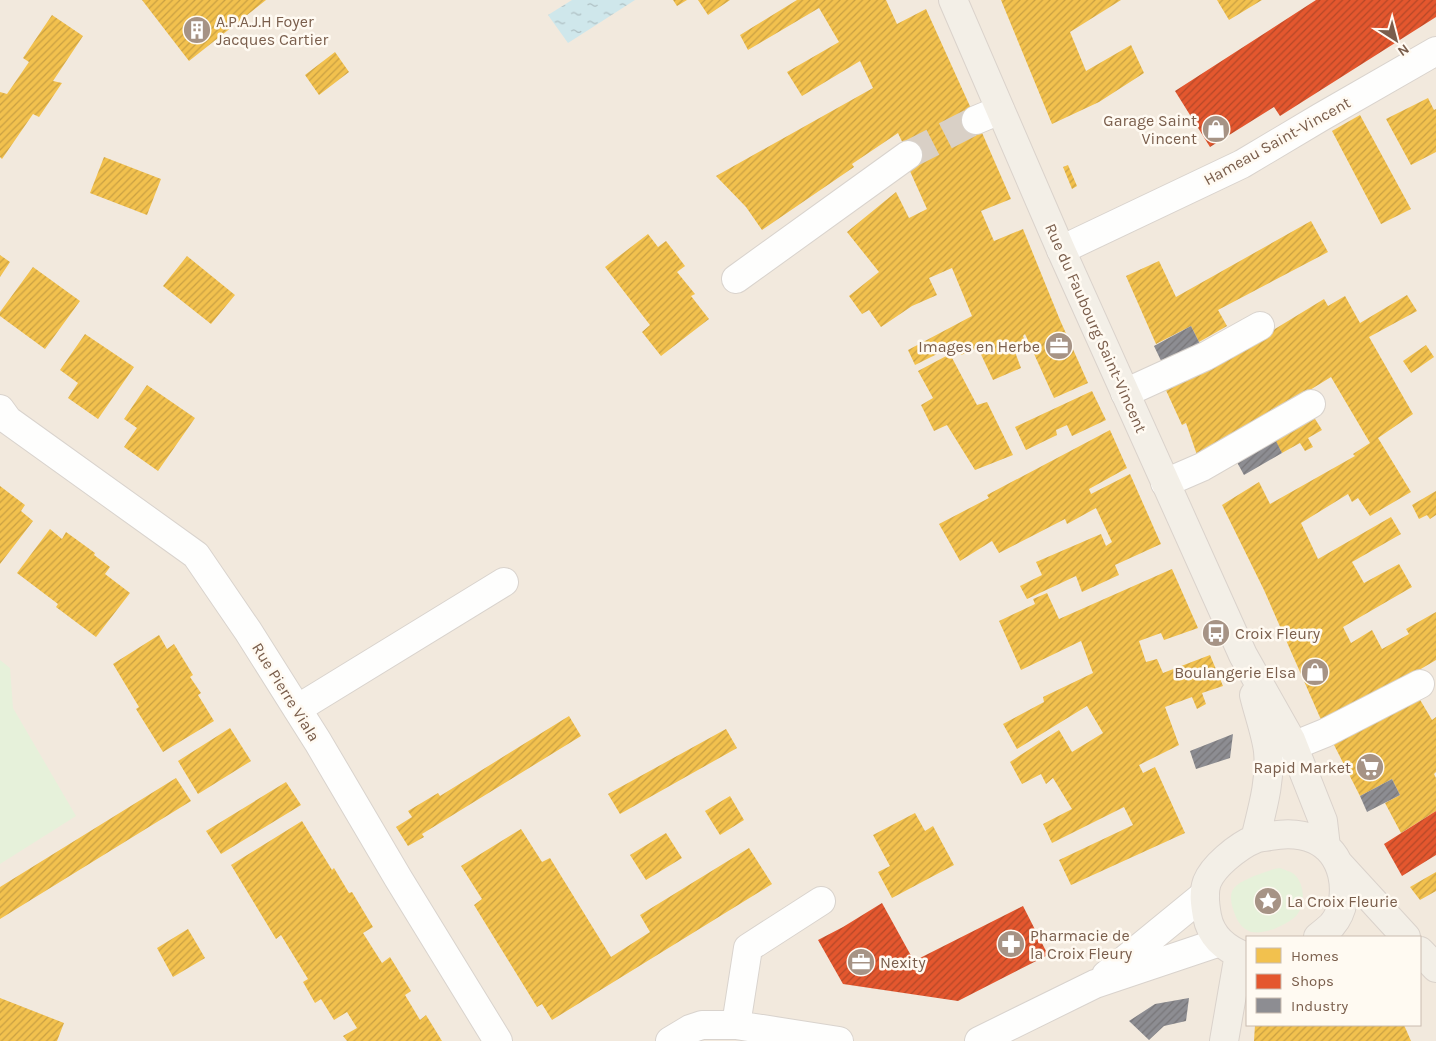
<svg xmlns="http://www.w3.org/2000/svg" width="1436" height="1041" viewBox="0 0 1436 1041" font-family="Karla,sans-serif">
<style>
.residential{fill:#f2e9dd;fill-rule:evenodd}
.grass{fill:#e6f1da}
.water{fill:url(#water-ripples)}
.homes{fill:url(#homes-hatch)}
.shops{fill:url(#shops-hatch)}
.industry{fill:url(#industry-hatch)}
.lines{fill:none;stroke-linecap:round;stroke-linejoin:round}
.minor-tunnel{stroke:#d9d0c6;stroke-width:28;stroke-dasharray:28 14;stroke-linecap:butt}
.minor-casing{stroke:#d9d3cd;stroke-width:30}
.major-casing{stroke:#dad2cb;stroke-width:30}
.minor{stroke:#fefefd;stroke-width:28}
.major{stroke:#f3efe7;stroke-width:28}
.labels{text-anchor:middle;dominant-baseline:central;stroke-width:5;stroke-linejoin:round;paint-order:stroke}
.poi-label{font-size:16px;fill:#7a5e4c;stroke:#fffaf2;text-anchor:start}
.street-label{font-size:16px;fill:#7a5e4c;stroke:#fffaf2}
</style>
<defs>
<pattern id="water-ripples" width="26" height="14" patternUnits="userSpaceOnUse" patternTransform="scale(1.25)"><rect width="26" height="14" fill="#cfe7eb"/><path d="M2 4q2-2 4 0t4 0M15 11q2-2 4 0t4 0" fill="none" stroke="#adbec1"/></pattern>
<pattern id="homes-hatch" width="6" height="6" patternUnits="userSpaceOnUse" patternTransform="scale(1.25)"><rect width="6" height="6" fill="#f2c14e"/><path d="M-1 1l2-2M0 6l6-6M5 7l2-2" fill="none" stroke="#c9a043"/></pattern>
<pattern id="shops-hatch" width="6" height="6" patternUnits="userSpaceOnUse" patternTransform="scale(1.25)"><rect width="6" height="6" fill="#e4572e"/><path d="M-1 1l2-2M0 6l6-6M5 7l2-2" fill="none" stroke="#b44828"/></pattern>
<pattern id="industry-hatch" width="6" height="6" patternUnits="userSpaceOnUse" patternTransform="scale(1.25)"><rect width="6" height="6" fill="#8d8d92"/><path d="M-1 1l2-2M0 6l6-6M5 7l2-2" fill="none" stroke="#787679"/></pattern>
</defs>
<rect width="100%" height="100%" fill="#f9f6ef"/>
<path class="residential" d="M0 0H1436V1041H0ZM1247 937H1420V1025H1247Z"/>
<path class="grass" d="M0 660 10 668 13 708 76 816 0 864Z
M1280 868C1284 870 1290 871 1294 874 1305 884 1306 905 1296 916 1287 925 1259 938 1247 930 1240 926 1237 920 1234 912 1226 889 1234 885 1254 876 1263 873 1271 869 1280 868Z"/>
<path class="water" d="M572 0H635L568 43 548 15Z"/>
<path class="homes" d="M142 0H266L189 61Z
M673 0H687L677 6Z
M698 0H730L708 15Z
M797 0H886L897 24 926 9 983 135 1011 199 981 211 994 241 1023 229 1060 320 1088 383 1054 398 1025 334 1023 336 1027 347 1015 352 1021 368 993 380 978 348 961 355 957 344 915 365 908 350 972 316 952 268 929 278 937 295 912 306 881 327 869 310 862 314 849 296 879 272 847 232 896 192 909 218 927 209 909 169 914 167 898 133 852 164 854 167 762 230 746 207 716 176 873 88 860 61 802 96 787 72 839 42 819 8 748 50 740 35Z
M1001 0H1121L1070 32 1086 71 1131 45 1144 73 1099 102 1052 124Z
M1217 0H1262L1229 20Z
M52 15 83 36 53 81 62 83 39 117 33 114 2 159 0 157V92L7 94 29 62 23 58Z
M335 52 349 72 319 95 305 75Z
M1428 98 1434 110 1436 109V152L1411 165 1386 119Z
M1360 115 1411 209 1381 224 1332 131Z
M104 157 161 179 147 215 90 193Z
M1068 165 1077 186 1072 189 1063 167Z
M1311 221 1328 252 1218 310 1227 326 1199 342 1191 326 1156 344 1126 276 1159 261 1176 297Z
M648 234 658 247 666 241 685 266 677 272 695 294 691 296 709 319 661 356 642 332 650 325 605 267Z
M0 255 10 262 0 277Z
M187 256 235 295 211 324 163 286Z
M33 267 80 301 45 349 0 316V312Z
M1407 295 1417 311 1369 337 1413 414 1378 438 1411 492 1370 516 1358 498 1352 502 1348 494 1301 523 1318 559 1391 517 1401 534 1352 562 1364 583 1399 564 1412 587 1343 627 1351 643 1372 630 1382 649 1409 634 1406 629 1436 612V660L1380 693 1322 722 1264 590 1222 505 1259 482 1270 504 1355 456 1353 454 1370 443 1331 377 1266 417 1197 455 1186 423 1182 425 1164 386 1265 335 1324 299 1328 306 1345 296 1360 323Z
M85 334 134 367 98 419 68 398 78 383 60 370Z
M1426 345 1434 357 1411 373 1403 361Z
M950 354 977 405 987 402 1013 455 975 470 947 425 934 431 921 405 933 398 918 371Z
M147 385 195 418 158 471 124 447 137 428 124 419Z
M1092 391 1106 420 1072 436 1067 425 1056 430 1057 435 1026 450 1015 427Z
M1312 414 1322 430 1308 438 1313 447 1305 451 1300 443 1282 453 1275 440Z
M1110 430 1127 468 1089 489 1091 494 1130 474 1161 544 1115 565 1119 575 1082 592 1076 576 1027 599 1020 586 1042 575 1036 562 1101 534 1106 546 1112 542 1096 508 1067 524 1065 519 999 553 992 541 960 561 939 524 989 498 987 495Z
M0 486 25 505 21 511 33 521 0 564Z
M1436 491V515L1430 519 1427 515 1419 519 1412 505Z
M50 529 62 539 66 532 95 553 94 555 110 567 105 574 130 593 96 637 56 607 58 604 17 573Z
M1172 569 1198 628 1164 640 1161 633 1139 641 1146 662 1157 659 1163 673 1210 655 1223 686 1202 693 1206 704 1197 709 1192 697 1165 707 1179 745 1139 765 1143 773 1155 767 1185 833 1071 885 1059 860 1133 825 1124 807 1052 843 1043 824 1072 809 1053 778 1046 784 1041 774 1022 784 1010 762 1059 730 1072 752 1103 733 1087 706 1017 749 1003 724 1044 702 1043 697 1093 673 1081 641 1021 670 999 621 1035 604 1033 599 1047 593 1059 619Z
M159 635 167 649 174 644 193 675 190 677 201 693 198 695 214 721 163 752 136 709 139 707 113 664Z
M1419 698 1432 720 1436 717V772L1434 774 1436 778V811L1401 833 1385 803 1400 795 1392 779 1360 796 1332 741Z
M569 716 581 736 422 834 424 837 408 846 396 827 412 817 408 811 438 793 440 796Z
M230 728 251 761 198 794 178 761Z
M726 729 737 748 620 814 608 794Z
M176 778 191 801 0 919V887Z
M286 782 301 805 221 854 206 831Z
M730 796 744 820 720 835 705 811Z
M915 813 925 831 933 826 954 865 892 898 878 872 890 866 873 835Z
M302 821 332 870 334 868 349 893 352 892 373 927 363 933 382 963 390 957 411 991 405 995 420 1020 426 1015 442 1041H347L343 1036 357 1028 347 1012 334 1020 321 999 315 1003 303 982 308 979 281 935 276 939 231 865Z
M521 829 542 862 550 858 611 957 650 932 640 915 749 848 772 884 552 1020 542 1004 537 1007 474 905 482 899 461 866Z
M666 833 682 858 646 880 630 855Z
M1436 872V891L1420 900 1410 887Z
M188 929 205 958 173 977 157 948Z
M0 998 64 1023 57 1041H0Z
M1255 1025H1404L1411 1041H1254Z"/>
<path class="shops" d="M1316 0H1436V17L1280 116 1274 107 1210 147 1175 91Z
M1436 811V855L1402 876 1384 844Z
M882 903 914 961 1023 906 1048 955 958 1001 843 984 818 940 843 927Z"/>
<path class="industry" d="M1191 326 1201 346 1164 367 1154 346Z
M1272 433 1282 453 1244 475 1233 455Z
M1233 734 1230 758 1196 769 1190 751Z
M1392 779 1400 795 1367 812 1360 796Z
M1189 998 1186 1021 1164 1026 1149 1040 1129 1021 1155 1004Z"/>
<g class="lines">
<path class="minor-tunnel" d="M908 155 976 120"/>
<defs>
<path id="minor" d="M976 120 1000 110
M1061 250 1242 164 1321 117 1436 51
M736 279 908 155
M1125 393 1206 356 1260 326
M0 409 8 420 196 555 248 631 318 742 398 878 498 1041
M1165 483 1202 467 1311 404
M297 709 504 582
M1271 755 1325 733 1420 684
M1106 975 1205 894
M736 1025 748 948 821 901
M670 1041 690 1029 702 1025H736L839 1041
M979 1041 1095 984 1220 942"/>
<path id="major" d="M953 0 1061 250 1243 655 1291 740 1323 821 1326 847
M1254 695C1258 712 1266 734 1268 751 1271 781 1262 810 1255 839
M1339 864 1406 937
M1420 951 1436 968
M1247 957C1227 950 1211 938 1207 916 1205 905 1203 893 1207 882 1211 872 1218 865 1226 858 1234 851 1245 843 1255 839 1259 837 1265 837 1270 836 1302 830 1333 839 1342 874 1346 891 1344 911 1332 925 1328 929 1323 933 1318 937
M1224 1041 1239 954"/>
</defs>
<use href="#minor" class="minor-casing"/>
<use href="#major" class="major-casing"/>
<use href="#minor" class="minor"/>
<use href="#major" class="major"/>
</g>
<defs>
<symbol id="building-disc" viewBox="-11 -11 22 22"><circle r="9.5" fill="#a69385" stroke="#fffaf2"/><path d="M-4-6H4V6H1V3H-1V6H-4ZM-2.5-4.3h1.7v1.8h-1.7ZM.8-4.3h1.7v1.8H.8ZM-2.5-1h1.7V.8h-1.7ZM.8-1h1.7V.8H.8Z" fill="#fff"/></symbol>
<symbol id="shop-disc" viewBox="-11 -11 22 22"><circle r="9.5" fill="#a69385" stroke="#fffaf2"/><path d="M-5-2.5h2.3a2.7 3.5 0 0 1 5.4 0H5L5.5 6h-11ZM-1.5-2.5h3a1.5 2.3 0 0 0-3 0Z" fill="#fff"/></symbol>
<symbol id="office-disc" viewBox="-11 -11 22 22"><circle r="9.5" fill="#a69385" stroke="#fffaf2"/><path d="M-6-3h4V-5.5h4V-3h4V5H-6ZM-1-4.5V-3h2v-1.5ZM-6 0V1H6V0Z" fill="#fff"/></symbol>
<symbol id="bus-disc" viewBox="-11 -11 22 22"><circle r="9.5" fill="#a69385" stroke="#fffaf2"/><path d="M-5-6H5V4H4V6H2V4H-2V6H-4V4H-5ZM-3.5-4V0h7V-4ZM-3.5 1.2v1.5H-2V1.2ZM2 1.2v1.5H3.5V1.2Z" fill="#fff"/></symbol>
<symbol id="supermarket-disc" viewBox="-11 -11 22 22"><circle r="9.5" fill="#a69385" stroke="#fffaf2"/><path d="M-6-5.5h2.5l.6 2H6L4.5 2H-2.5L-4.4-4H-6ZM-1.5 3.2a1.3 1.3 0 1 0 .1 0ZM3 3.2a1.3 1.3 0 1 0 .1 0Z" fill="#fff"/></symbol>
<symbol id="sight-disc" viewBox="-11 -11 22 22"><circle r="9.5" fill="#a69385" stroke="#fffaf2"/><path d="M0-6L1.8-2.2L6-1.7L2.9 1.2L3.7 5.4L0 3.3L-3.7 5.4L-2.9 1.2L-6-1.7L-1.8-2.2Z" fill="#fff"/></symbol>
<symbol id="pharmacy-disc" viewBox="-11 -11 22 22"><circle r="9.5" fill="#a69385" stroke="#fffaf2"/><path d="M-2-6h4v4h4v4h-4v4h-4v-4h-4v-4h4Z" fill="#fff"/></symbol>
</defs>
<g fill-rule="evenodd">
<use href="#building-disc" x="181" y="14" width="32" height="32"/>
<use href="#shop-disc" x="1200" y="113" width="32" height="32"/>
<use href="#office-disc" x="1043" y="330" width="32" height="32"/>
<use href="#bus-disc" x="1200" y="617" width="32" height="32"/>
<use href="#shop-disc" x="1299" y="656" width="32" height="32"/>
<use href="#supermarket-disc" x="1354" y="751" width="32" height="32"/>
<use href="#sight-disc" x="1252" y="885" width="32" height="32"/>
<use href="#pharmacy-disc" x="995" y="928" width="32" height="32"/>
<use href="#office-disc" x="845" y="946" width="32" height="32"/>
</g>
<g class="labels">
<g class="poi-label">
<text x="216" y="21">A.P.A.J.H Foyer<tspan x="216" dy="18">Jacques Cartier</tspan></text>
<text x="1197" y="120" text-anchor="end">Garage Saint<tspan x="1197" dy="18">Vincent</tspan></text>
<text x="1040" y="346" text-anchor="end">Images en Herbe</text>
<text x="1235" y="633">Croix Fleury</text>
<text x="1296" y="672" text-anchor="end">Boulangerie Elsa</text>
<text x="1351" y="767" text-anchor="end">Rapid Market</text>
<text x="1287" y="901">La Croix Fleurie</text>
<text x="1030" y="935">Pharmacie de<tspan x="1030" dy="18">la Croix Fleury</tspan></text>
<text x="880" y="962">Nexity</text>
</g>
<g class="street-label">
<text transform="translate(1277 141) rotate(-29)">Hameau Saint-Vincent</text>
<text transform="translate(1096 328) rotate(66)">Rue du Faubourg Saint-Vincent</text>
<text transform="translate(286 692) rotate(58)">Rue Pierre Viala</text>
</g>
</g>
<rect x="1246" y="936" width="175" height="90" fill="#fffaf2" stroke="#cabcb0"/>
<rect x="1256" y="948" width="25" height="15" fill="#f2c14e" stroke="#cabcb0"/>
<text x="1291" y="961" font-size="15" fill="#7a5e4c">Homes</text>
<rect x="1256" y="974" width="25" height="15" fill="#e4572e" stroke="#cabcb0"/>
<text x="1291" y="986" font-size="15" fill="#7a5e4c">Shops</text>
<rect x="1256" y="998" width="25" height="15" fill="#8d8d92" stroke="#cabcb0"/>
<text x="1291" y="1011" font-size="15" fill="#7a5e4c">Industry</text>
<g transform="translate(1396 40) rotate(144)" stroke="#fffaf2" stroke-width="4" paint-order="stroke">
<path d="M0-4L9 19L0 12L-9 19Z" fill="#7a5e4c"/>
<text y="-8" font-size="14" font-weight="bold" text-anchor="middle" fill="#7a5e4c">N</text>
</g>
</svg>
